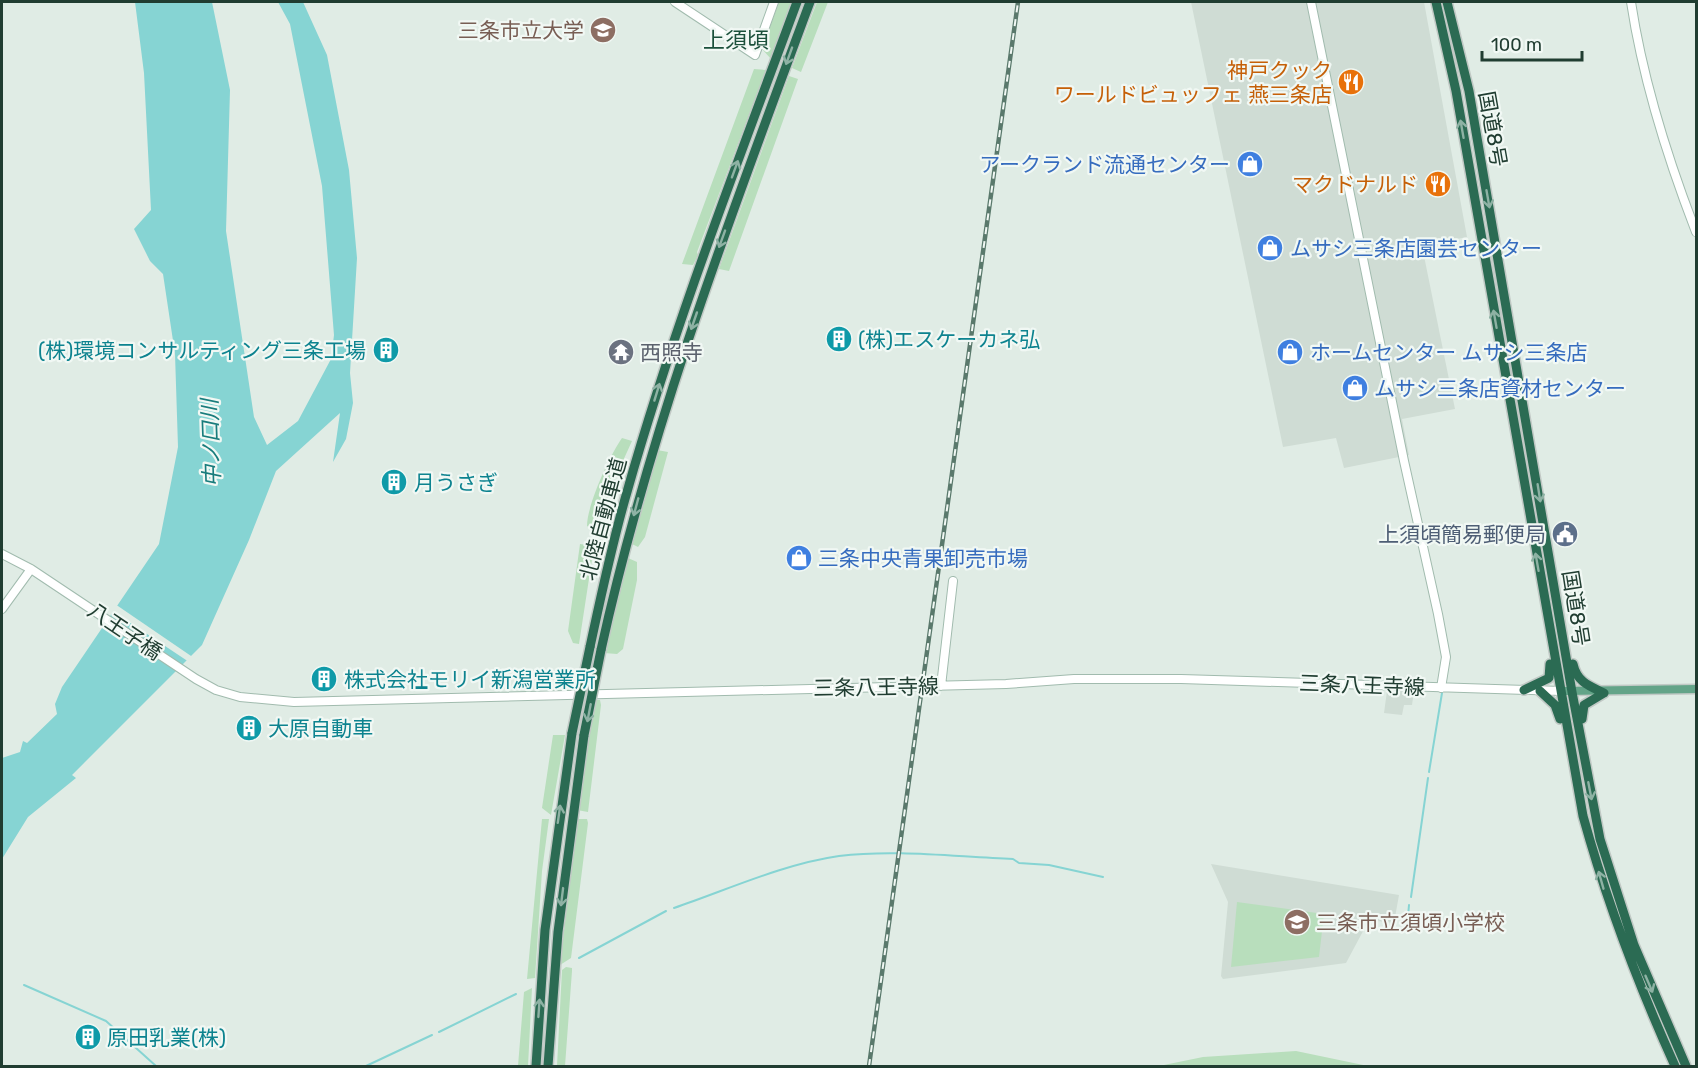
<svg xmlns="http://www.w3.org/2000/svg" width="1698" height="1068" viewBox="0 0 1698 1068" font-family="Rubik,'Noto Sans JP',sans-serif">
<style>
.built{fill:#cfdcd4}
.green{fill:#b8debc}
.water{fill:#86d4d3}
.pier{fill:#e0ece5}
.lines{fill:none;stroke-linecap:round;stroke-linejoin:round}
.stream{stroke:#86d4d3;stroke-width:2}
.secondary-casing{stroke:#a1bbae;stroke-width:10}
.primary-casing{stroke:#c1c9c5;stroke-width:11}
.highway-casing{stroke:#c1c9c5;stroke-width:12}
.secondary{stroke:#fff;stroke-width:8}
.primary{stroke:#63a488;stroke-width:8}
.highway{stroke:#2b6b53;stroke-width:9}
.rail-casing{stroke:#5a796c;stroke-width:4.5}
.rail{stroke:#f1f8f4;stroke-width:2;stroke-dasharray:7;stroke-linecap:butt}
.highway-bridge-casing{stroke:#c1c9c5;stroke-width:12;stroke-linecap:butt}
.highway-bridge{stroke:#2b6b53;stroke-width:9}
.oneway{stroke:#8eb2a4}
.labels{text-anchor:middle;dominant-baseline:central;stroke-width:4.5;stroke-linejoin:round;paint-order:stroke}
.education-label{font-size:21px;fill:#785e54;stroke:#f1f8f4;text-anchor:end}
.food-label{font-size:21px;fill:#c56008;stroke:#f1f8f4;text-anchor:end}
.street-label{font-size:21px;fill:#203d31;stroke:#f1f8f4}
.shop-label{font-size:21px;fill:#366cbe;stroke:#f1f8f4;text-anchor:start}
.culture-label{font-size:21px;fill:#0d838f;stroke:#f1f8f4;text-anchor:start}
.worship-label{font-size:21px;fill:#5b616d;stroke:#f1f8f4;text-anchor:start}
.service-label{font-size:21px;fill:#4e5e75;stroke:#f1f8f4;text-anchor:end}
.neighbourhood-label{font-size:22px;fill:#1b503b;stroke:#f1f8f4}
.water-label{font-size:22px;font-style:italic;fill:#187c7c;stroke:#f1f8f4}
</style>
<rect width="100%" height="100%" fill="#e0ece5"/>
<path class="built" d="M1191 2H1424L1467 237 1422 246 1455 409 1402 419 1409 455 1344 468 1336 438 1283 447Z
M1387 691H1414L1412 705H1404L1402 715 1384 713Z
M1211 864 1399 895 1394 923 1369 920 1346 963 1223 979 1221 976 1228 902Z"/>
<path class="green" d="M779 2H791L771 59 762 49Z
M817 2H828L801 72 792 68Z
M754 69 766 70 697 252 698 255 693 265 682 264Z
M789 76 798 79 729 271 719 269Z
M622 438 632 441 612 485 598 532 587 526C587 505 610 455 622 438Z
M657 450 668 452 645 537 638 547 632 544Z
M580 544 594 546 579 644 573 643 568 631Z
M628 558 637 562V580L623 649 617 654 604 653Z
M595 700H600L601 705 588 812 577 810Z
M553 735H565L551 815 542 808Z
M542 819H549L542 871 535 978 527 979Z
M577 819H587L588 823 571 958 560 965Z
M1237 902 1324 914 1319 957 1231 967Z
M566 967 572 968V971L565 1066H557L562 970Z
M532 988 528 1066H518L524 992Z
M1296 1051 1368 1066H1159L1203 1057Z"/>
<path class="water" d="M135 2H212L230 90 226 231 254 417 267 445 298 421 331 359 334 335 322 186 290 24 278 2H303L327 55 349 170 357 258 350 373 353 403 346 439 333 462 340 413 276 471 249 540 202 645 72 775 76 778 28 817 2 859V758L20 752 23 741 27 743 57 714 55 704 62 687 159 544 178 447 175 354 163 274 150 261 134 229 151 210 144 73Z"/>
<path class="pier" d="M115 604 194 658 189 662 111 610Z"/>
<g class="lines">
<path class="stream" d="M1429 772 1442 693
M1411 897 1428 778
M674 908C727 890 783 864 839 856 896 849 956 857 1013 859L1019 863 1049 865 1103 877
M1408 916 1409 905
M579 958 666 911
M24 985 106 1021 156 1066
M439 1032 516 994
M366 1066 432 1035"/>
<defs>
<path id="secondary" d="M675 2 755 55 774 2
M1311 2 1404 461 1438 614 1446 657 1441 688
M1631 2C1643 81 1667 157 1696 232
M2 554 31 569 196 679 216 690 240 697 294 702 1006 684 1074 679H1181L1561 691
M2 609 31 569
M941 686 953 581"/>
<path id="primary" d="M1565 691 1696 689"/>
<path id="highway" d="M1436 2 1456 91 1583 816C1607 903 1638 984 1675 1066
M1447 2 1469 91 1572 692 1600 839 1634 945 1686 1066
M590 647C601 596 612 543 627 492 674 326 737 164 797 2
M601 650C650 427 731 215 810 2
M1573 664C1577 682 1589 686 1604 693
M1524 690 1549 678 1550 664
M1540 691 1555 705 1560 719
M1582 719 1584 705 1604 693
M536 1066 545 930 572 733
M548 1066 558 932 584 735"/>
</defs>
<use href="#secondary" class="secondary-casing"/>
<use href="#primary" class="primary-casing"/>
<use href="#highway" class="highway-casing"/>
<use href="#secondary" class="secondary"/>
<use href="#primary" class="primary"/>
<use href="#highway" class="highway"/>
<defs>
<path id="rail" d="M869 1066 1018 2"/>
</defs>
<use href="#rail" class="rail-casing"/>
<use href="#rail" class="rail"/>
<defs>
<path id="highway-bridge" d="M572 733 590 647
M584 735 601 650"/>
</defs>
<use href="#highway-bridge" class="highway-bridge-casing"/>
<use href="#highway-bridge" class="highway-bridge"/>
</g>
<defs><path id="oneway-shaft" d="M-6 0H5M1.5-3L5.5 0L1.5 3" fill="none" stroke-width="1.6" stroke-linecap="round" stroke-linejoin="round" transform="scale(1.5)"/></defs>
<g class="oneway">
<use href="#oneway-shaft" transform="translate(789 56) rotate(110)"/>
<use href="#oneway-shaft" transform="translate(1462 129) rotate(-100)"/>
<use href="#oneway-shaft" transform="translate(735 169) rotate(-70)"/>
<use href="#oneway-shaft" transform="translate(1488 199) rotate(80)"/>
<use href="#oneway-shaft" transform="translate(722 239) rotate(110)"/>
<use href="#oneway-shaft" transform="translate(1495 319) rotate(-100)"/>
<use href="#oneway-shaft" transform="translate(694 321) rotate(109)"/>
<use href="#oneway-shaft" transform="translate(657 392) rotate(-73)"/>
<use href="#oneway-shaft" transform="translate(1539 493) rotate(81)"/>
<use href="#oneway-shaft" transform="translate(636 507) rotate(105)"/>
<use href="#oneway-shaft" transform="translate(1537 562) rotate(-100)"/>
<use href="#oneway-shaft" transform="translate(589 713) rotate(101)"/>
<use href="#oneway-shaft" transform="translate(1590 791) rotate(79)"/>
<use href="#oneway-shaft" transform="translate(559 814) rotate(-82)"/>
<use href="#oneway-shaft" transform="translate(1601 880) rotate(-106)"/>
<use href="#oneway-shaft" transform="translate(562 897) rotate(97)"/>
<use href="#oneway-shaft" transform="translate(1649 984) rotate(67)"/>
<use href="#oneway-shaft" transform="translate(539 1008) rotate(-86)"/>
</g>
<defs>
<symbol id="university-disc" viewBox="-11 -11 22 22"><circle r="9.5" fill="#8d6e63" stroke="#f1f8f4"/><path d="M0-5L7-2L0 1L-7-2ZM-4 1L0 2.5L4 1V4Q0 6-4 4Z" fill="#fff"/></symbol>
<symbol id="restaurant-disc" viewBox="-11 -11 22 22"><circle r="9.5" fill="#e8710a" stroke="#f1f8f4"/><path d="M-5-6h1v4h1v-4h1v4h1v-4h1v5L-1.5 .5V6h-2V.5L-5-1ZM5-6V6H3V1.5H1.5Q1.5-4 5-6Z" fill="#fff"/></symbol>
<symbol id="shop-disc" viewBox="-11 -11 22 22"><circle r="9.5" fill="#3f7fe0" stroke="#f1f8f4"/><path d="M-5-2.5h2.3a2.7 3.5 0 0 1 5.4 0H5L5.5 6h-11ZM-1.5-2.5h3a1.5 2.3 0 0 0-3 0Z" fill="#fff"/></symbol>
<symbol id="building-disc" viewBox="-11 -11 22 22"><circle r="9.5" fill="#0f9aa8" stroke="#f1f8f4"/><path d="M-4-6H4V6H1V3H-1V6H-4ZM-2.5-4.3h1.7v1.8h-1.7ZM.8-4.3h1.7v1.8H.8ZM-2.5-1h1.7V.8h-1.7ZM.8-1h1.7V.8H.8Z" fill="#fff"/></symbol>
<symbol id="temple-disc" viewBox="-11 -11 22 22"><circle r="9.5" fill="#6b7280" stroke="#f1f8f4"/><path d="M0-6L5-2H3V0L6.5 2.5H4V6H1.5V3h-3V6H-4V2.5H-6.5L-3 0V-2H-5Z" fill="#fff"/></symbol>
<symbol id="civic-disc" viewBox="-11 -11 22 22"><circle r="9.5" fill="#5c6f8a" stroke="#f1f8f4"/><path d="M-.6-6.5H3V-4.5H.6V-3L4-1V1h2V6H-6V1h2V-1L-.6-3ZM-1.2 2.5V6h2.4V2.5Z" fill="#fff"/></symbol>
<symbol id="school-disc" viewBox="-11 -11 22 22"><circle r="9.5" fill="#8d6e63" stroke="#f1f8f4"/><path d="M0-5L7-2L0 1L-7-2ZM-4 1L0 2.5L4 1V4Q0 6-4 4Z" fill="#fff"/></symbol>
</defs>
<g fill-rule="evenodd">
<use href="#university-disc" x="588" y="15" width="30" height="30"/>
<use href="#restaurant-disc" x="1336" y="67" width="30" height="30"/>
<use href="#shop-disc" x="1235" y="149" width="30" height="30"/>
<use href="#restaurant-disc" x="1423" y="169" width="30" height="30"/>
<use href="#shop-disc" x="1255" y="233" width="30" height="30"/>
<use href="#building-disc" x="824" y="324" width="30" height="30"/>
<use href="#building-disc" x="371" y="335" width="30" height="30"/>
<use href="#temple-disc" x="606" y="337" width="30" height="30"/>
<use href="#shop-disc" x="1275" y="337" width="30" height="30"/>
<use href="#shop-disc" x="1340" y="373" width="30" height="30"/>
<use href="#building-disc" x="379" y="467" width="30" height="30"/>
<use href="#civic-disc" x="1550" y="519" width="30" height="30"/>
<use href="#shop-disc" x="784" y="543" width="30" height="30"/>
<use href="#building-disc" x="309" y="664" width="30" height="30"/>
<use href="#building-disc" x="234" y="713" width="30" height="30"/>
<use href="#school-disc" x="1282" y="907" width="30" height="30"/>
<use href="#building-disc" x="73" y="1022" width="30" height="30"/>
</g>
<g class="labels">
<g class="education-label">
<text x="584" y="30">三条市立大学</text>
<text x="1316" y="922" text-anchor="start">三条市立須頃小学校</text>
</g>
<g class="food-label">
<text x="1332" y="70">神戸クック<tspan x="1332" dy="24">ワールドビュッフェ 燕三条店</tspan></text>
<text x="1418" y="184">マクドナルド</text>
</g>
<g class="street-label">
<text transform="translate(1493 129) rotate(80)">国道8号</text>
<text transform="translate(603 519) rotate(-75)">北陸自動車道</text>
<text transform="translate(1576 608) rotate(81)">国道8号</text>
<text transform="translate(125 631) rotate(34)">八王子橋</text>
<text transform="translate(1362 685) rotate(2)">三条八王寺線</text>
<text transform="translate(876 687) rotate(-1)">三条八王寺線</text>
</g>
<g class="shop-label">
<text x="1230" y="164" text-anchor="end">アークランド流通センター</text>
<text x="1290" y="248">ムサシ三条店園芸センター</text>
<text x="1310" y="352">ホームセンター ムサシ三条店</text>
<text x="1374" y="388">ムサシ三条店資材センター</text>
<text x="818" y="558">三条中央青果卸売市場</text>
</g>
<g class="culture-label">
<text x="858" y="339">(株)エスケーカネ弘</text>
<text x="366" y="350" text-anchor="end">(株)環境コンサルティング三条工場</text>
<text x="414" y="482">月うさぎ</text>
<text x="344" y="679">株式会社モリイ新潟営業所</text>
<text x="268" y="728">大原自動車</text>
<text x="107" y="1037">原田乳業(株)</text>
</g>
<g class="worship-label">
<text x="640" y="352">西照寺</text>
</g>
<g class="service-label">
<text x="1546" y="534">上須頃簡易郵便局</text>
</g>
<g class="neighbourhood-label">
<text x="736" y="40">上須頃</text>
</g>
<g class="water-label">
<text transform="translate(211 443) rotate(-92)">中ノ口川</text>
</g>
</g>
<rect width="1698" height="1068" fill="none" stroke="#203d31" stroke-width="6"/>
<path d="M1482 51v9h100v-9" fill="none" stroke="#203d31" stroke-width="3"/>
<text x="1491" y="51" font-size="18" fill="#203d31" stroke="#f1f8f4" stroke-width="4.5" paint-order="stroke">100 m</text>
</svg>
